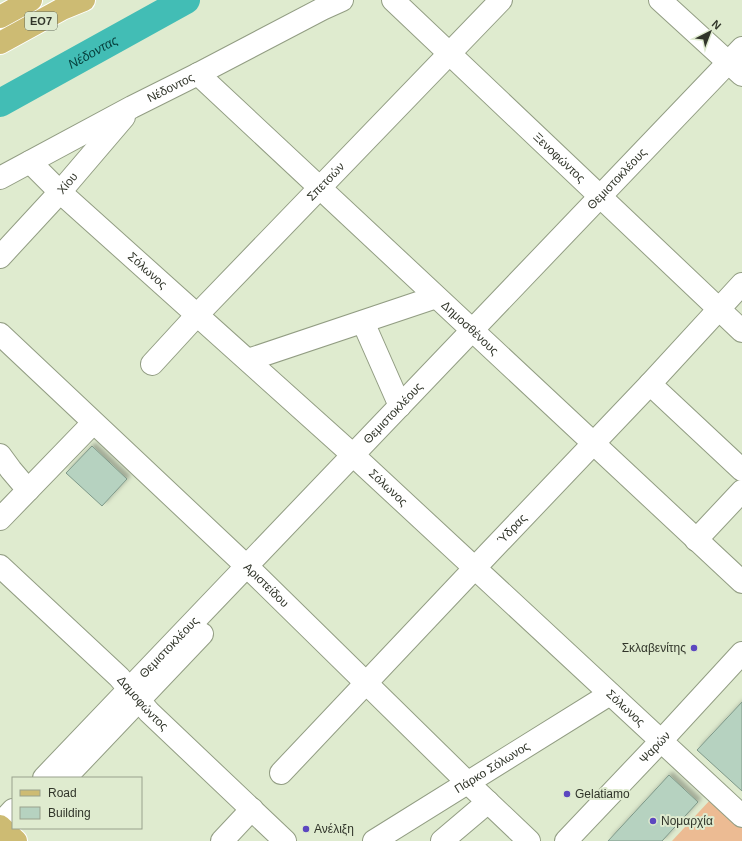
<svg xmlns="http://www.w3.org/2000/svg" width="742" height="841" viewBox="0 0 742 841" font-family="Helvetica,sans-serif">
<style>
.green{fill:#ecbb93}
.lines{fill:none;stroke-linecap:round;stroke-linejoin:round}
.river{stroke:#42bdb5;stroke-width:28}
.building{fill:#b6d2c0;stroke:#7e9888;filter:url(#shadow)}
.minor-casing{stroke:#929d83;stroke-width:24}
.major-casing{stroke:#fff;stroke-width:24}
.minor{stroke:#fff;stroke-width:22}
.major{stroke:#cdbb73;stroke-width:22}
.poi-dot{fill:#5c47c0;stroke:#dfebcf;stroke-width:1.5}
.labels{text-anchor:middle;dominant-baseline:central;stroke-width:4;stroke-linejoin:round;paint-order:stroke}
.shield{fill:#dfebcf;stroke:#656c5c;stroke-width:1}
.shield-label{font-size:11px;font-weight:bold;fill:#31352a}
.street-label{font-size:12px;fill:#31352a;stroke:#dfebcf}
.poi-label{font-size:12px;fill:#31352a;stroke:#dfebcf;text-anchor:start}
.water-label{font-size:13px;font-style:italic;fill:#063f3c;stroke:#dfebcf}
</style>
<defs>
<filter id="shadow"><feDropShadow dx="3.5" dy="-3.5" stdDeviation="2" flood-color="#0004"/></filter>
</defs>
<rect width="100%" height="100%" fill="#dfebcf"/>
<path class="green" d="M711 799 742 828V841H672Z"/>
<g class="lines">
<path class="river" id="s1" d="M0 103 186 0"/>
</g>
<path class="building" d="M92 446 127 479 102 506 66 473Z
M742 702V791L697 750Z
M669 775 698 802 662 841H608Z"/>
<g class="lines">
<defs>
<g id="minor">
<path id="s2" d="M393 0 742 331"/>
<path d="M660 0 742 75"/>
<path id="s3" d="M198 74 742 582"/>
<path id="s4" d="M30 162 60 192 353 455 742 816"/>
<path id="s5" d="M0 178 132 107 198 74 322 9 342 0"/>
<path id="s6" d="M0 257 60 192 124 117"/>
<path d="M363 322 400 406"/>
<path id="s7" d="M0 334 257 576 468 783 529 841"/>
<path d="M248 360 436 297"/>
<path id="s8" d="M152 364 197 315 501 0"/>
<path d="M650 384 742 470"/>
<path d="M0 455 11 470 28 490"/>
<path d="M0 519 93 423"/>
<path d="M696 540 742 491"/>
<path id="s9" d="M0 566 119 677 149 712 285 841"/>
<path id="s10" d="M281 773 488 554 650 384 742 284"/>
<path id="s11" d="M44 778 742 48"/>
<path d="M65 778 202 634"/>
<path d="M0 824 13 810"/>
<path d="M222 841 252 809"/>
<path id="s12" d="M374 841 610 694"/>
<path d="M442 841 488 802"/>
<path id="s13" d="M566 841 661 741 742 653"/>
</g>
<path id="major" d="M0 17 31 0
M0 43 62 9 84 0
M0 826 16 841"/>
</defs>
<use href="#minor" class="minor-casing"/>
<use href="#major" class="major-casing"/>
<use href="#minor" class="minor"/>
<use href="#major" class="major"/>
</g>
<g class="poi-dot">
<circle cx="694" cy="648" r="4"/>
<circle cx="567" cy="794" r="4"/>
<circle cx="653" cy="821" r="4"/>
<circle cx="306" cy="829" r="4"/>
</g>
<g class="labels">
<rect class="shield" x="25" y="12" width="32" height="18" rx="3"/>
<g class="shield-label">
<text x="41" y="21">ΕΟ7</text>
</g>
<g class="street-label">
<text stroke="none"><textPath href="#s5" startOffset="193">Νέδοντος</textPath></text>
<text stroke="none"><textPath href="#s2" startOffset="229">Ξενοφώντος</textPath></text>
<text stroke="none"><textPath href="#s11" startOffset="829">Θεμιστοκλέους</textPath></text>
<text stroke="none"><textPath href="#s8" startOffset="252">Σπετσών</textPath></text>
<text stroke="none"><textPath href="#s6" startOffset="100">Χίου</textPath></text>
<text stroke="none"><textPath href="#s4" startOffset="160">Σόλωνος</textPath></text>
<text stroke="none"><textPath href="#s3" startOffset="372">Δημοσθένους</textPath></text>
<text stroke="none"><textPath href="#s11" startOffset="505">Θεμιστοκλέους</textPath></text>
<text stroke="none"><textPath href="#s4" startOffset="484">Σόλωνος</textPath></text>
<text stroke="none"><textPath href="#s10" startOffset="336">Ύδρας</textPath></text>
<text stroke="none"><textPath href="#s7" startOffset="366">Αριστείδου</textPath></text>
<text stroke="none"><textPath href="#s11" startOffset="181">Θεμιστοκλέους</textPath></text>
<text stroke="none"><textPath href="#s9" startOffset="198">Δαμοφώντος</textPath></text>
<text stroke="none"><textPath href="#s4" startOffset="808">Σόλωνος</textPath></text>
<text stroke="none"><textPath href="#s13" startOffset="129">Ψαρών</textPath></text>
<text stroke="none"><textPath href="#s12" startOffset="139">Πάρκο Σόλωνος</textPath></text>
</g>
<g class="poi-label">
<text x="686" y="648" text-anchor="end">Σκλαβενίτης</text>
<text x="575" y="794">Gelatiamo</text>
<text x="661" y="821">Νομαρχία</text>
<text x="314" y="829">Ανέλιξη</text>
</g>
<g class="water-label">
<text stroke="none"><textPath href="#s1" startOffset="106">Νέδoντας</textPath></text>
</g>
</g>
<rect x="12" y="777" width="130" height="52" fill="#dfebcf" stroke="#99a28d"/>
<rect x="20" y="790" width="20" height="6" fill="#cdbb73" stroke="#99a28d"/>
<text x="48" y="797" font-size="12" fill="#31352a">Road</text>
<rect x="20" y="807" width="20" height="12" fill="#b6d2c0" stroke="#99a28d"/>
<text x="48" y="817" font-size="12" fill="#31352a">Building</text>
<g transform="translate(710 32) rotate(42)" stroke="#dfebcf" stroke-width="3" paint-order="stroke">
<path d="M0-3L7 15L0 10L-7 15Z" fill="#31352a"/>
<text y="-6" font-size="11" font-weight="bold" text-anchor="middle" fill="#31352a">N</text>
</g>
</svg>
